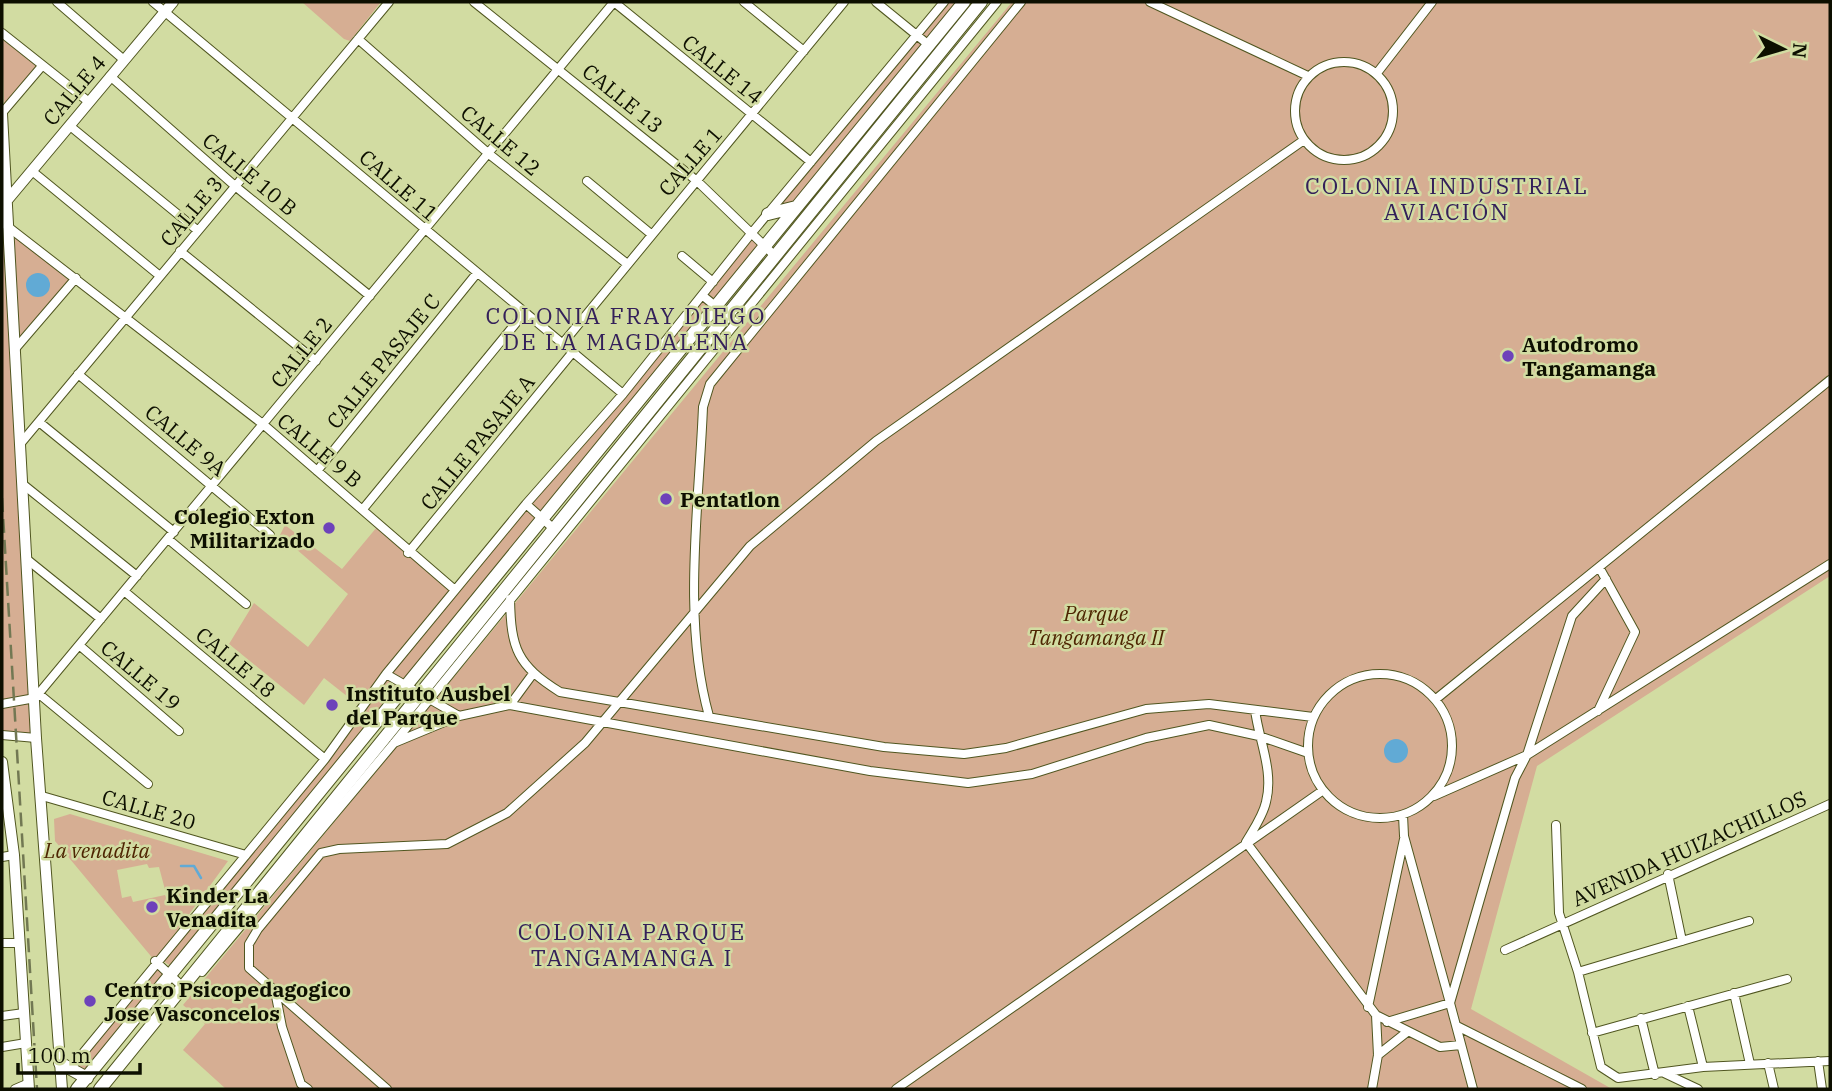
<svg xmlns="http://www.w3.org/2000/svg" width="1832" height="1091" viewBox="0 0 1832 1091" font-family="'IBM Plex Serif',serif">
<style>
.green{fill:#d6ae93;fill-rule:evenodd}
.water{fill:#61aad5}
.lines{fill:none;stroke-linecap:round;stroke-linejoin:round}
.stream{stroke:#61aad5;stroke-width:2.5}
.street-casing{stroke:#505620;stroke-width:10}
.secondary-casing{stroke:#505620;stroke-width:12}
.primary-casing{stroke:#505620;stroke-width:14}
.street{stroke:#fff;stroke-width:8}
.secondary{stroke:#fff;stroke-width:10}
.primary{stroke:#fff;stroke-width:12}
.rail{stroke:#727853;stroke-width:2.5;stroke-dasharray:14 7;stroke-linecap:butt}
.poi-dot{fill:#6d42ba;stroke:#d2dca2;stroke-width:2.5}
.labels{text-anchor:middle;dominant-baseline:central;stroke-width:5;stroke-linejoin:round;paint-order:stroke}
.street-label{font-size:21px;fill:#0d0f00;stroke:#d2dca2}
.poi-label{font-size:21px;font-weight:bold;fill:#0d0f00;stroke:#d2dca2;text-anchor:start}
.park-label{font-size:21px;font-style:italic;fill:#4e2502;stroke:#d2dca2}
.neighbourhood-label{font-size:23px;letter-spacing:2px;fill:#34205a;stroke:#d2dca2}
</style>
<rect width="100%" height="100%" fill="#d2dca2"/>
<path class="green" d="M302 2H381L350 41 344 39Z
M946 2H958L792 205 775 208Z
M1012 2H1830V576L1537 766 1471 1009 1612 1089H226L183 1050 205 1024 183 1005Z
M2 37 38 67 4 105Z
M3 211 32 696 2 701V213Z
M11 233 70 281 17 341Z
M751 239 758 245 714 301 705 295Z
M701 298 709 305 541 514 531 505Z
M528 506 537 518 403 682 391 673Z
M285 525 342 569 377 527 452 591 357 704 324 678 304 705 229 644 254 603 308 647 348 594 280 535Z
M387 680 396 686 175 969 162 960Z
M32 702 33 735 2 733V707Z
M70 814 228 861 155 961 55 841 54 819ZM147 864 149 868 159 867 168 901 165 895 133 902 131 896 122 898 117 870Z
M154 963 165 974 82 1075 70 1066Z"/>
<path class="water" d="M26 285a12 12 0 1 1 24 0a12 12 0 1 1-24 0Z
M1384 751a12 12 0 1 1 24 0a12 12 0 1 1-24 0Z"/>
<g class="lines">
<path class="stream" d="M181 866H194L201 878"/>
<defs>
<path id="street" d="M57 2 124 60
M153 2 623 394
M474 2 697 181 775 256
M614 2 811 162
M744 2 804 51
M876 2 930 46
M1150 2 1308 76
M2 33 89 102
M358 39 489 154 626 263
M1295 111a49 49 0 1 1 98 0a49 49 0 1 1-98 0Z
M1377 73 1432 2
M110 76 235 186 370 296
M2 113 42 66
M70 126 197 230
M32 171 160 276
M587 181 651 234
M7 226 264 425 455 590
M180 251 316 361
M682 256 713 282
M703 296 730 318
M563 343 844 2
M15 349 76 278
M78 374 270 535
M39 422 174 532
M21 443 389 2
M317 471 477 273
M25 486 137 576
M526 504 554 529
M363 509 525 312
M168 539 246 604
M408 553 572 353
M29 561 101 619
M124 591 325 759
M510 599C511 649 517 665 560 692L884 747 964 754 1006 748 1146 709 1209 704 1313 717
M79 645 179 731
M1308 746a72 72 0 1 1 144 0a72 72 0 1 1-144 0Z
M386 674 459 716
M39 694 148 784
M1436 699 1830 380
M2 704 35 698 614 2
M510 705 532 675
M1255 710C1259 741 1274 771 1266 802 1263 816 1253 830 1246 842L1376 1015 1440 1047 1461 1045
M1598 711 1635 632 1599 567
M709 716C682 620 699 506 703 407L710 384 1021 2
M2 735 36 738
M394 743 459 716 510 705 870 771 968 783 1032 774 1146 738 1209 725 1259 736 1308 753
M42 796 246 855
M1434 796 1527 755 1572 616 1606 579
M1556 825 1559 913 1578 972 1601 1067 1618 1078 1703 1067 1830 1061
M2 857 14 855
M1668 874 1682 941
M2 943H18
M1505 950 1830 804
M155 961 183 987 187 984
M202 972 394 743 997 2
M1578 972 1749 921
M275 991 282 1027 301 1084 308 1089
M1734 993 1750 1064
M1688 1006 1703 1067
M1368 1007 1404 839
M2 1016 24 1013
M1641 1018 1655 1075
M1387 1022 1450 1003 1404 836 1403 815
M1457 1026 1582 1089
M1592 1033 1787 979
M2 1047 26 1043
M1378 1055 1407 1032
M1818 1061 1822 1089
M1768 1063 1774 1089
M69 1070 325 759 386 674 526 504 623 394 750 235 944 2
M1664 1073 1698 1089
M15 1089 29 1083
M387 1089 249 968V944L258 929 321 853 339 849 447 844 507 813 585 743 750 546 876 441 1304 140
M896 1089 1322 791
M1372 1089 1378 1055 1376 1015
M1473 1089 1450 1003 1515 778 1527 755 1830 564"/>
<path id="secondary" d="M2 114 36 738 62 1089
M4 204 173 2
M2 762 14 855 29 1089"/>
<path id="primary" d="M768 214 796 207
M60 1063 87 1078
M77 1089 964 2
M100 1089 981 2"/>
</defs>
<use href="#street" class="street-casing"/>
<use href="#secondary" class="secondary-casing"/>
<use href="#primary" class="primary-casing"/>
<use href="#street" class="street"/>
<use href="#secondary" class="secondary"/>
<use href="#primary" class="primary"/>
<path class="rail" d="M2 498 37 1089"/>
</g>
<g class="poi-dot">
<circle cx="1508" cy="356" r="7"/>
<circle cx="666" cy="499" r="7"/>
<circle cx="329" cy="528" r="7"/>
<circle cx="332" cy="705" r="7"/>
<circle cx="152" cy="907" r="7"/>
<circle cx="90" cy="1001" r="7"/>
</g>
<g class="labels">
<g class="street-label">
<text transform="translate(723 69) rotate(39)">CALLE 14</text>
<text transform="translate(74 90) rotate(-50)">CALLE 4</text>
<text transform="translate(623 98) rotate(39)">CALLE 13</text>
<text transform="translate(501 140) rotate(40)">CALLE 12</text>
<text transform="translate(690 161) rotate(-49)">CALLE 1</text>
<text transform="translate(250 174) rotate(40)">CALLE 10 B</text>
<text transform="translate(399 185) rotate(41)">CALLE 11</text>
<text transform="translate(191 211) rotate(-50)">CALLE 3</text>
<text transform="translate(301 352) rotate(-51)">CALLE 2</text>
<text transform="translate(383 361) rotate(-51)">CALLE PASAJE C</text>
<text transform="translate(186 440) rotate(40)">CALLE 9A</text>
<text transform="translate(477 442) rotate(-51)">CALLE PASAJE A</text>
<text transform="translate(320 450) rotate(40)">CALLE 9 B</text>
<text transform="translate(236 662) rotate(40)">CALLE 18</text>
<text transform="translate(141 675) rotate(40)">CALLE 19</text>
<text transform="translate(149 809) rotate(16)">CALLE 20</text>
<text transform="translate(1689 848) rotate(-24)">AVENIDA HUIZACHILLOS</text>
</g>
<g class="poi-label">
<text x="1522" y="344">Autodromo<tspan x="1522" dy="24">Tangamanga</tspan></text>
<text x="680" y="499">Pentatlon</text>
<text x="315" y="516" text-anchor="end">Colegio Exton<tspan x="315" dy="24">Militarizado</tspan></text>
<text x="346" y="693">Instituto Ausbel<tspan x="346" dy="24">del Parque</tspan></text>
<text x="166" y="895">Kinder La<tspan x="166" dy="24">Venadita</tspan></text>
<text x="104" y="989">Centro Psicopedagogico<tspan x="104" dy="24">Jose Vasconcelos</tspan></text>
</g>
<g class="park-label">
<text x="1096" y="613">Parque<tspan x="1096" dy="24">Tangamanga II</tspan></text>
<text x="97" y="850">La venadita</text>
</g>
<g class="neighbourhood-label">
<text x="1447" y="185">COLONIA INDUSTRIAL<tspan x="1447" dy="26">AVIACIÓN</tspan></text>
<text x="626" y="315">COLONIA FRAY DIEGO<tspan x="626" dy="26">DE LA MAGDALENA</tspan></text>
<text x="632" y="931">COLONIA PARQUE<tspan x="632" dy="26">TANGAMANGA I</tspan></text>
</g>
</g>
<rect width="1832" height="1091" fill="none" stroke="#0d0f00" stroke-width="7"/>
<g transform="translate(1783 49) rotate(95)" stroke="#d2dca2" stroke-width="5" paint-order="stroke">
<path d="M0-5L12 26L0 18L-12 26Z" fill="#0d0f00"/>
<text y="-10" font-size="19" font-weight="bold" text-anchor="middle" fill="#0d0f00">N</text>
</g>
<path d="M18 1063v10h122v-10" fill="none" stroke="#0d0f00" stroke-width="3.5"/>
<text x="28" y="1063" font-size="21" fill="#0d0f00" stroke="#d2dca2" stroke-width="5" paint-order="stroke">100 m</text>
</svg>
